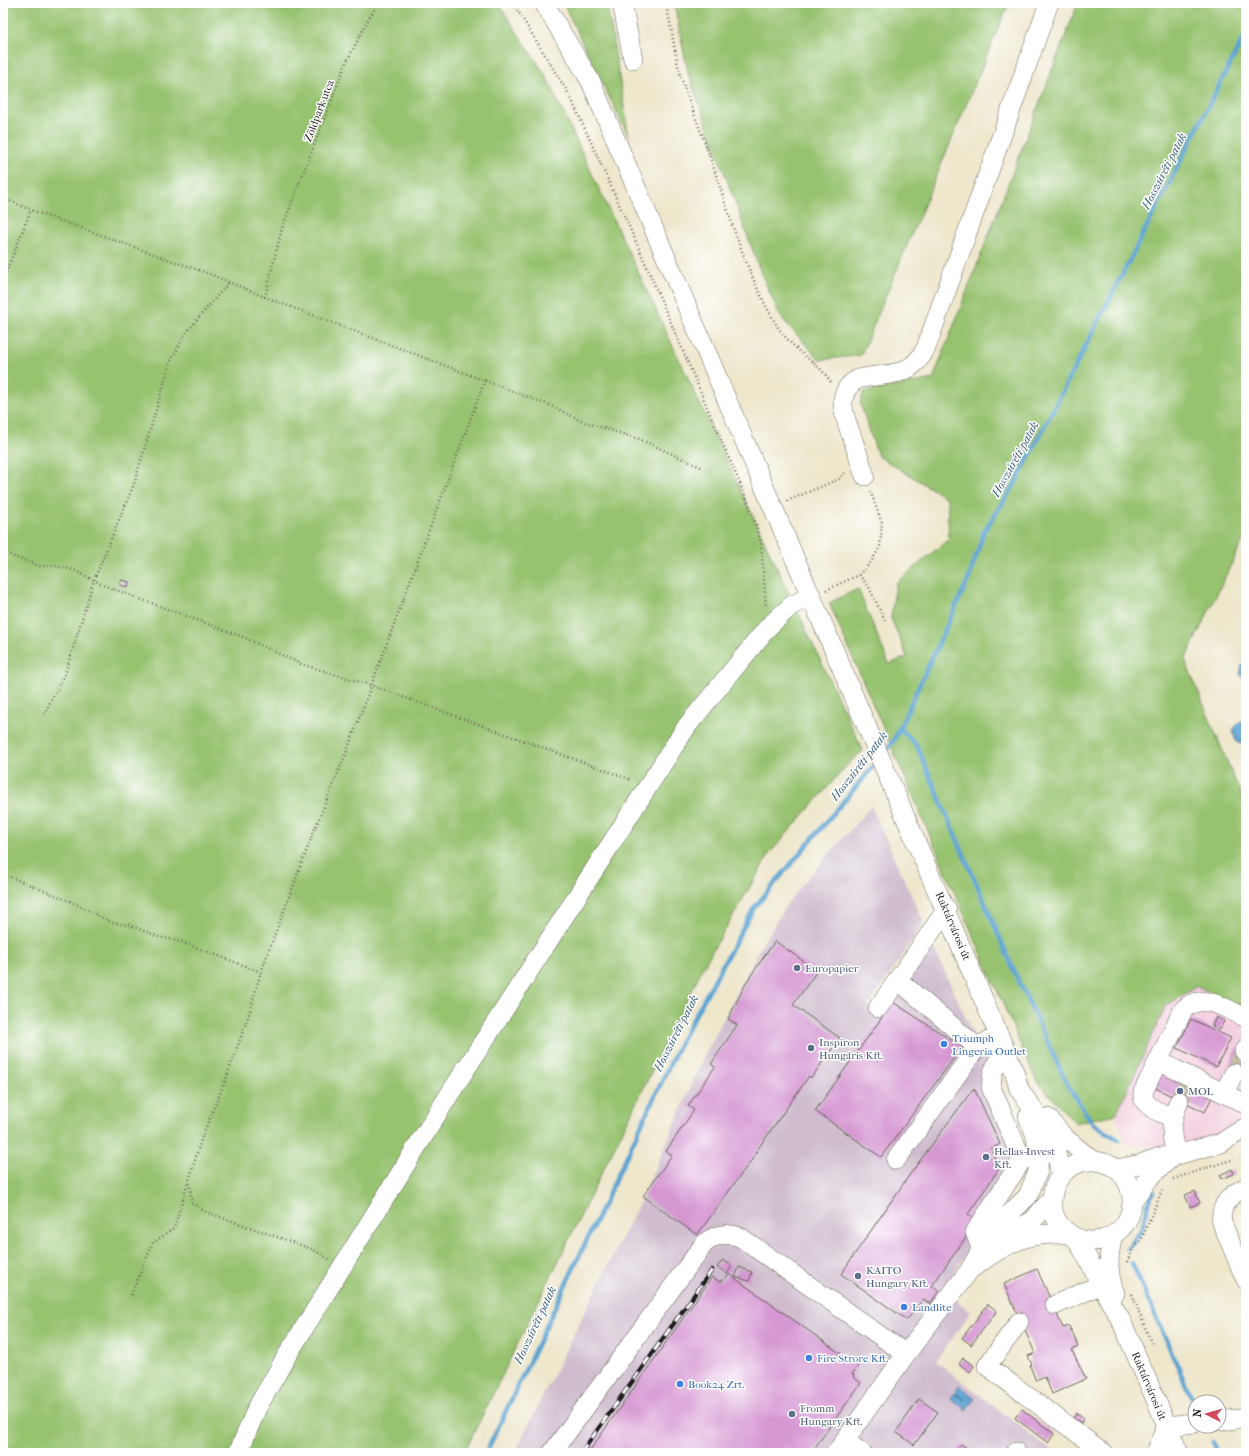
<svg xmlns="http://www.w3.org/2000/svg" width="1249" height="1456" viewBox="0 0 1249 1456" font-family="'IM FELL French Canon',serif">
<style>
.built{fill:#f3cfdf}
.industrial{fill:#cfbdce}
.green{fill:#97c370;stroke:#5a7046}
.water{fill:#5ba3d2;stroke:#3c6077}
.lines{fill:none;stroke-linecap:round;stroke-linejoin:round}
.stream{stroke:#5ba3d2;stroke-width:4.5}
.building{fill:#d698d3}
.minor-tunnel{stroke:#c4bea9;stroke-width:19;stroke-dasharray:19 10;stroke-linecap:butt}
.minor-casing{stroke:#66635a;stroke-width:20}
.path{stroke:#66635a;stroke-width:2.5;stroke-dasharray:1 3;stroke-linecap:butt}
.minor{stroke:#fff;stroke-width:19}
.rail-casing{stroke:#1c1c1c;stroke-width:4.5}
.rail{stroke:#fff;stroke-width:3;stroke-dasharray:9;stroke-linecap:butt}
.service-dot{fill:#5c6f8a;stroke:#fff;stroke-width:1.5}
.shop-dot{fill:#3f7fe0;stroke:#fff;stroke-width:1.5}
.labels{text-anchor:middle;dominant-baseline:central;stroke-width:3;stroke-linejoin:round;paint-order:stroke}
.street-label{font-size:11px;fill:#1c1c1c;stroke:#fff}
.service-label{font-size:11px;fill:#4e5e75;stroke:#fff;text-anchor:start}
.shop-label{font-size:11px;fill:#366cbe;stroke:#fff;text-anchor:start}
.water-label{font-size:12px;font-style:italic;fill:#3c6077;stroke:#fff}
</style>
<rect width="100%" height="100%" fill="#fff"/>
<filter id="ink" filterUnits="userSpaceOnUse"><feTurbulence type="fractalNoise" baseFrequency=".025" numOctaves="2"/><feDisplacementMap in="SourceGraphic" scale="8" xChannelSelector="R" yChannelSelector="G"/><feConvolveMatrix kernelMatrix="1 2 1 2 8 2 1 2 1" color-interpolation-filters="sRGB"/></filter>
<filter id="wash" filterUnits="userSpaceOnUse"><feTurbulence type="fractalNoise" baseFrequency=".012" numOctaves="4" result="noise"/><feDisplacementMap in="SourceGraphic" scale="16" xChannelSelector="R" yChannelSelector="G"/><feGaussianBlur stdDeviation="0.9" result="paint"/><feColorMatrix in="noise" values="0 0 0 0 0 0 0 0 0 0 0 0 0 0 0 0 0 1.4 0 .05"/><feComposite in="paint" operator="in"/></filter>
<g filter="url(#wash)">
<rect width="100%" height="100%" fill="#eee7cc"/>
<path class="built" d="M1197 985 1246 1010V1118L1209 1140 1160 1147 1126 1144 1116 1114 1166 1006Z"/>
<path class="industrial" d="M871 806 924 923 868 1007 880 1016 919 961 935 950 1031 1162 942 1289 971 1312 936 1361 1054 1453H514L643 1196 703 1059 760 948 787 904 803 884Z"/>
<path class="green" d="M3 3H498L546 76 863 751 850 762 770 853 703 967 464 1453H3Z
M563 3H607L629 137Z
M674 3H1009L861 355 820 360 780 316 761 273 688 73Z
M1078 3H1246V534L1185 660 1246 807V1010L1197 986 1166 1006 1116 1114 1075 1123 1036 1080 829 603 858 589 889 664 907 657 891 618 896 583 949 539 947 498 878 456 860 403 864 392 933 379Z"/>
<path class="water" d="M1246 662V683L1240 674 1242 665Z
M1246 720V745L1238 743 1235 739 1233 730 1239 722Z
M959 1386 975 1398 966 1410 950 1398 954 1393 965 1400 955 1392Z"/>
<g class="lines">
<path class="stream" d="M899 728 916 744 1015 973 1068 1086 1093 1124 1119 1140
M883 754 894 740 969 578 984 531 1015 484 1246 33
M1127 1248C1149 1226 1142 1216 1153 1192
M1132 1263 1194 1403
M1213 1442 1218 1453
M486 1453 681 1041 754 908 876 763"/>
</g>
<g id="blocks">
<path class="building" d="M121 580 129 582 128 587 120 585Z
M775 941 817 971 793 1005 840 1038 811 1078 809 1076 755 1153 756 1154 697 1235 643 1196 672 1155 666 1151 694 1110 688 1106 715 1067 711 1064 737 1025 728 1019 747 981Z
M893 1002 962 1047 881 1157 815 1111Z
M1216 1017 1224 1021 1220 1030 1212 1026Z
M1191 1019 1231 1038 1216 1067 1177 1048Z
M1237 1048 1246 1053V1067L1242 1075 1228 1069Z
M1156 1070 1212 1097 1205 1112 1149 1085Z
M974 1088 1000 1144 991 1149 999 1169 968 1214 977 1221 932 1286 939 1291 930 1304 923 1299 907 1320 841 1274 910 1174Z
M1232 1169 1234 1174 1222 1179 1220 1175Z
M1195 1191 1200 1203 1190 1207 1185 1195Z
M723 1260 732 1266 727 1274 717 1267Z
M739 1267 752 1272 749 1281 735 1277Z
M1037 1269 1063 1328 1069 1326 1076 1340 1078 1347 1072 1350 1086 1379 1052 1394 1045 1377 1036 1381 1030 1366 1032 1365 1028 1356 1035 1353 1004 1284Z
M729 1274 858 1366 852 1374 854 1375 853 1377 861 1383 811 1453H588L712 1277 720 1282 721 1280 723 1281Z
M988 1304 997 1311 971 1345 962 1338Z
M963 1358 974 1366 970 1372 959 1364Z
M919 1399 938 1412 914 1445 896 1432Z
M1022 1409 1054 1434 1048 1443 1015 1418Z
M1077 1413 1084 1418 1081 1423 1073 1418Z
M961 1444 974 1453H955Z"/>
</g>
</g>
<g filter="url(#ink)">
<use href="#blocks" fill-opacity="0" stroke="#66635a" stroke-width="1"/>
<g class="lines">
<path class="minor-tunnel" d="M1234 1073 1244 1051
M1179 1101 1187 1084"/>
<defs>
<path id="minor" d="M544 3 591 82 1014 1071 1019 1089 1036 1114 1055 1147 1061 1176
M622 3 633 59
M865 476C861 465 858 454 854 443 847 421 831 394 858 379 887 372 910 380 926 348L1049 3
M906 987 977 1047
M878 1008 947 909
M1244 1051 1246 1048
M1158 1061 1246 1104
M1224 1093 1234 1073
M1048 1118 1065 1138 1093 1161
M1172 1118C1161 1112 1141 1107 1143 1092L1183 1010C1202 991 1227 1009 1246 1018
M1176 1155C1170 1132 1170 1122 1179 1101
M896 1160 977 1047 999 1035
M1052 1201a40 40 0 1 1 80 0a40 40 0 1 1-80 0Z
M1116 1169 1141 1164 1160 1157 1173 1156 1221 1143 1246 1127
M1246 1187C1231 1194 1219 1204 1222 1223L1246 1280
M1132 1201 1151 1176 1173 1156
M1007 1235 1032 1221 1052 1199
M1113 1235C1108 1256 1107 1273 1115 1293
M1075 1237C1092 1263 1103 1292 1120 1318L1179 1453
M982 1251 975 1232 1022 1160 991 1087 993 1072 1004 1047
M974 1267C991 1254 1012 1240 1034 1236 1045 1233 1058 1234 1069 1234
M1055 1305 1102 1284
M1019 1322 987 1366 1104 1453
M1219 1421 1246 1418
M1166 1426 1195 1423
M845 1441 862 1453
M238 1453 257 1408 286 1357 449 1095 687 726 768 627 792 605 812 596
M552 1453 704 1244C715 1234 726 1232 740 1237L906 1354
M836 1453 906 1354 969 1271 988 1238 1001 1222 1028 1196 1038 1171 1039 1152 1035 1133 1028 1117
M1015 1453 1016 1452
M1156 1453 1166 1426"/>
</defs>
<use href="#minor" class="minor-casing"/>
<path class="path" d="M379 3 369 18 346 63 282 228 265 297 554 407 581 421 639 439 703 468
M513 3 570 96 637 244 753 514 761 542 766 607
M665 3C673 28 674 55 682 80 689 104 700 127 708 151 727 207 743 265 772 317 777 327 786 339 794 346 807 359 823 368 832 384
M3 198 31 210 212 275 265 297
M3 280 31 210
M787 501 839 479 846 471
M3 550 14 557 40 566H55L74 570 105 586 243 637 301 664 370 685 632 780
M859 575 869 587 885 621
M826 590 859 575 871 562 880 547 882 523 870 490
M44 714 65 674 94 580 134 484 170 363 185 334 229 282
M3 874 72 902 113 923 129 925 159 937 182 942 261 972
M1173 1179 1234 1159
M329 1259 312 1249 206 1212 192 1203 189 1180 201 1140 227 1076 248 1017 261 972 313 833 345 756 485 380
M1127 1262 1132 1251 1141 1240 1162 1190
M1132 1294 1152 1345
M131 1295 153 1243 174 1228 188 1182"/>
<use href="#minor" class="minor"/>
<defs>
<path id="rail" d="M581 1453 712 1270"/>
</defs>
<use href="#rail" class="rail-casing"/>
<use href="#rail" class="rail"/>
</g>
</g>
<g class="service-dot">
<circle cx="797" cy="968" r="4"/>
<circle cx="811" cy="1048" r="4"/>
<circle cx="1180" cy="1091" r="4"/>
<circle cx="986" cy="1157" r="4"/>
<circle cx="858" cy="1276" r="4"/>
<circle cx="792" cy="1414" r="4"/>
</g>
<g class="shop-dot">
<circle cx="944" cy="1044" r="4"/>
<circle cx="904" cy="1307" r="4"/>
<circle cx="809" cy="1358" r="4"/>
<circle cx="680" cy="1384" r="4"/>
</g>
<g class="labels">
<g class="street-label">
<text transform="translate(319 111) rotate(-69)">Zöldpark utca</text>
<text transform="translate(953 926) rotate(67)">Raktárvárosi út</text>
<text transform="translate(1149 1386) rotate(67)">Raktárvárosi út</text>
</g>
<g class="service-label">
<text x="805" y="968">Europapier</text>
<text x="819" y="1042">Inspiron<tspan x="819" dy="13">Hungáris Kft.</tspan></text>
<text x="1188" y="1091">MOL</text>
<text x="994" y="1151">Hellas-Invest<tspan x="994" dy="13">Kft.</tspan></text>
<text x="866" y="1270">KAITO<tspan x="866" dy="13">Hungary Kft.</tspan></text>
<text x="800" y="1408">Fromm<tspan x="800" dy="13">Hungary Kft.</tspan></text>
</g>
<g class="shop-label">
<text x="952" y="1038">Triumph<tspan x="952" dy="13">Lingeria Outlet</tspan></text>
<text x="912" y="1307">Landlite</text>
<text x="817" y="1358">Fire Strore Kft.</text>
<text x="688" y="1384">Book24 Zrt.</text>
</g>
<g class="water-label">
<text transform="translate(1164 171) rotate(-63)">Hosszúréti-patak</text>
<text transform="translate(1015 459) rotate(-61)">Hosszúréti-patak</text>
<text transform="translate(859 766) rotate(-52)">Hosszúréti-patak</text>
<text transform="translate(676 1033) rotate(-63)">Hosszúréti-patak</text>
<text transform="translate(535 1325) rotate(-65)">Hosszúréti-patak</text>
</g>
</g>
<rect width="1249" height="1456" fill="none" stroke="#fff" stroke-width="16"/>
<g transform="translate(1207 1414) rotate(276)"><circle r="19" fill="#ffffff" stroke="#a4a4a4"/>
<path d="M0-3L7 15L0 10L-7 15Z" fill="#d1495b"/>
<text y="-6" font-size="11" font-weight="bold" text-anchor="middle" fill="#1c1c1c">N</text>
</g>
</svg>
